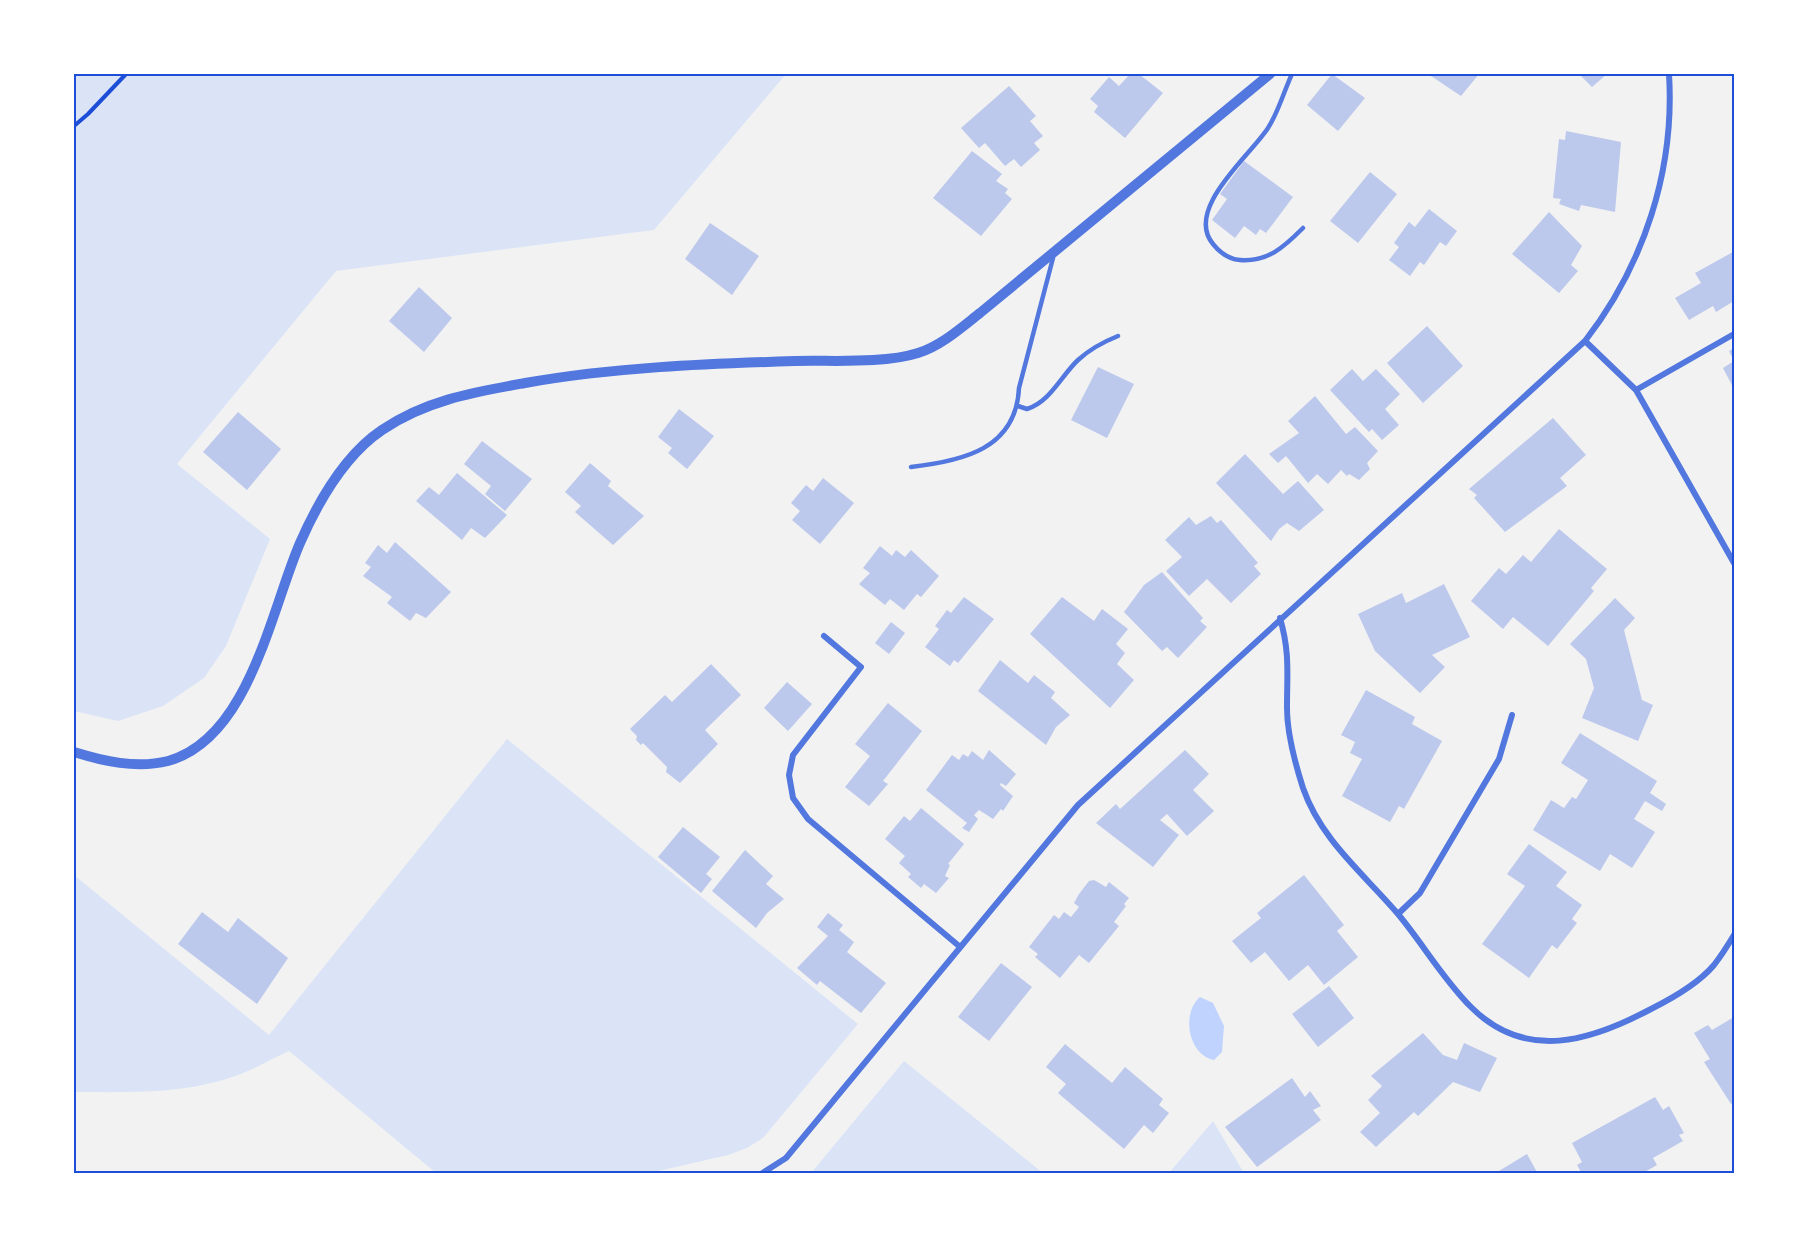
<svg xmlns="http://www.w3.org/2000/svg" width="1808" height="1247" viewBox="0 0 1808 1247" font-family="'Sofia Sans Condensed',sans-serif">
<style>
.green{fill:#dbe4f7}
.water{fill:#bfd3fe}
.building{fill:#bdc9ec}
.lines{fill:none;stroke-linecap:round;stroke-linejoin:round}
.path{stroke:#1d4ed8;stroke-width:4}
.service{stroke:#5277de;stroke-width:4.5}
.minor{stroke:#5277de;stroke-width:6}
.tertiary{stroke:#5277de;stroke-width:10}
.neatline{fill:none;stroke:#1d4ed8;stroke-width:2}
</style>
<rect width="100%" height="100%" fill="#f2f2f2"/>
<path class="green" d="M74 74H786L654 230 336 271 177 464 270 539 226 646 204 678 163 706 118 721 74 711Z
M507 739 858 1024 763 1138 747 1148 728 1155 650 1173H436L289 1051C273 1058 258 1067 243 1073 188 1095 131 1092 74 1092V875L269 1035Z
M904 1061 1043 1173H811Z
M1213 1121 1244 1173H1169Z"/>
<path class="water" d="M1200 997 1213 1003 1224 1026 1222 1052 1214 1060C1188 1055 1181 1013 1200 997Z"/>
<path class="building" d="M1130 74H1139L1163 93 1125 138 1094 112 1098 106 1090 99 1109 77 1119 86Z
M1332 74 1365 98 1338 131 1307 105Z
M1428 74H1479L1461 96Z
M1579 74H1607L1592 87Z
M1009 86 1036 116 1030 121 1043 136 1034 143 1040 150 1021 167 1014 159 1005 166 985 143 979 148 961 128Z
M1566 131 1621 142 1615 212 1581 205 1579 211 1559 204 1561 199 1553 198 1559 139 1565 140Z
M972 151 1002 174 996 181 1008 189 1005 193 1012 199 981 236 933 198Z
M1244 161 1293 197 1266 233 1260 229 1256 235 1244 226 1235 238 1212 220 1227 199 1220 194Z
M1370 172 1397 194 1358 243 1330 221Z
M1429 209 1457 231 1446 246 1440 242 1424 265 1420 262 1410 276 1389 260 1399 247 1394 243 1409 222 1415 227Z
M1549 212 1582 246 1571 265 1578 271 1559 293 1512 254Z
M710 223 759 256 732 295 685 259Z
M1733 252 1734 301 1716 312 1713 306 1689 320 1675 298 1701 283 1695 273Z
M419 287 452 318 424 352 389 321Z
M1427 326 1463 366 1423 403 1387 363Z
M1734 348V389L1723 368 1734 361 1729 351Z
M1098 367 1134 384 1107 438 1071 420Z
M1352 369 1363 381 1376 369 1400 394 1385 409 1399 425 1382 440 1372 429 1369 432 1330 390Z
M1315 396 1346 434 1355 427 1378 451 1367 463 1370 469 1359 480 1349 474 1347 476 1341 470 1328 484 1317 474 1308 483 1286 456 1278 463 1269 454 1299 433 1288 421Z
M679 409 714 436 687 469 668 453 672 448 658 437Z
M238 412 281 449 247 490 203 452Z
M1553 418 1586 455 1560 478 1567 486 1505 532 1474 498 1477 495 1469 489Z
M482 441 532 479 505 511 485 494 491 486 464 464Z
M1245 454 1283 494 1298 481 1324 510 1299 531 1287 523 1279 529 1271 541 1216 483Z
M590 463 611 481 608 486 644 516 613 545 575 512 581 506 565 492Z
M457 473 507 515 485 538 471 528 462 540 416 501 429 487 439 495Z
M823 478 854 503 820 544 792 520 800 511 791 503 806 485 813 491Z
M1211 516 1217 523 1221 520 1258 563 1254 566 1261 574 1231 603 1207 579 1189 596 1166 571 1182 557 1165 540 1189 517 1196 525Z
M1559 529 1607 569 1591 588 1594 591 1548 646 1513 617 1503 629 1471 601 1499 568 1506 574 1523 555 1531 562Z
M395 542 451 592 426 618 416 613 410 621 387 603 392 597 363 576 371 567 365 563 378 545 387 553Z
M880 546 892 556 896 550 905 557 911 550 939 576 921 597 917 594 904 610 890 599 885 605 859 584 870 573 863 568Z
M1162 572 1203 618 1200 621 1207 627 1178 658 1167 647 1162 651 1124 612 1144 585Z
M1444 584 1470 637 1432 655 1445 667 1420 693 1375 651 1358 614 1402 593 1406 603Z
M964 597 994 619 958 663 954 660 950 666 925 647 939 629 935 626 947 610 951 613Z
M1062 597 1094 621 1102 609 1128 629 1116 644 1125 653 1117 664 1134 680 1110 708 1030 634Z
M1615 598 1635 618 1624 630 1642 700 1653 705 1638 741 1582 718 1594 688 1586 659 1570 644Z
M891 622 905 633 889 654 875 643Z
M1000 660 1028 683 1034 675 1055 692 1051 698 1070 715 1056 727 1046 745 978 691Z
M711 664 741 695 705 730 718 744 680 783 666 772 667 767 643 743 641 745 636 740 637 736 630 729 665 695 672 702Z
M787 682 812 704 788 731 764 708Z
M1366 690 1415 717 1412 724 1442 741 1404 809 1399 806 1390 822 1342 796 1362 759 1350 753 1355 742 1341 735Z
M888 703 922 731 883 781 888 784 869 806 845 787 870 756 855 744Z
M1580 733 1657 781 1650 793 1666 804 1662 811 1645 801 1634 819 1655 832 1632 868 1610 854 1600 871 1533 830 1551 800 1564 808 1572 797 1576 799 1588 780 1561 763Z
M989 750 1016 774 1006 786 1001 783 1000 785 1013 796 1003 811 1001 809 993 819 979 810 974 815 978 819 969 832 962 828 967 823 926 790 952 755 959 760 963 754 968 757 972 751 983 760Z
M1185 750 1209 774 1193 790 1214 811 1187 836 1167 814 1160 820 1179 835 1153 867 1096 823 1116 804 1120 809Z
M921 808 964 844 948 864 950 865 945 876 949 878 936 893 924 884 921 888 908 877 911 874 899 863 905 856 885 839 904 816 910 821Z
M683 827 720 857 706 874 712 879 701 893 658 857Z
M1529 844 1567 872 1556 886 1582 905 1572 919 1577 923 1557 949 1552 945 1529 978 1482 944 1525 886 1507 874Z
M745 850 773 876 766 884 784 899 767 913 756 928 712 891Z
M1304 875 1344 925 1337 931 1358 957 1324 985 1308 965 1289 981 1265 952 1251 963 1232 941 1261 918 1257 913Z
M1094 880 1106 887 1109 882 1129 898 1124 904 1126 906 1114 922 1119 926 1089 963 1079 955 1060 978 1035 957 1038 954 1029 947 1054 915 1059 919 1064 912 1071 917 1079 907 1074 903 1079 894 1089 881Z
M202 912 228 932 238 918 288 958 257 1004 178 944Z
M828 913 843 925 839 930 854 942 847 952 886 983 861 1013 820 981 817 985 797 968 828 936 817 927Z
M1001 963 1032 987 989 1041 958 1017Z
M1329 986 1354 1018 1318 1047 1292 1014Z
M1734 1017V1102L1731 1104 1704 1062 1710 1059 1694 1033 1708 1025 1712 1030Z
M1423 1033 1443 1055 1457 1060 1464 1043 1497 1058 1480 1092 1453 1082 1418 1116 1414 1112 1376 1147 1360 1132 1380 1113 1368 1100 1382 1086 1371 1076Z
M1065 1044 1112 1083 1125 1067 1163 1099 1159 1105 1169 1113 1153 1133 1144 1125 1124 1149 1058 1093 1066 1084 1046 1067Z
M1292 1078 1305 1097 1310 1091 1321 1106 1313 1110 1321 1120 1257 1167 1225 1127Z
M1655 1097 1663 1110 1669 1106 1684 1133 1679 1135 1683 1141 1653 1158 1657 1165 1641 1174H1582L1577 1165 1582 1162 1572 1143Z
M1527 1154 1538 1174H1494Z"/>
<g class="lines">
<path class="path" d="M74 126 88 114 126 74"/>
<path class="service" d="M1292 74C1284 91 1278 113 1268 128 1250 156 1184 209 1213 244 1220 253 1228 259 1240 260 1268 262 1284 247 1303 228
M1018 406 1027 409C1050 402 1061 376 1078 360 1090 349 1103 342 1118 336
M911 467C963 461 1016 449 1019 388L1053 258"/>
<path class="minor" d="M1585 341 1636 390 1734 563
M1636 390 1734 334
M1280 618C1290 653 1287 672 1287 708 1287 733 1295 763 1303 788 1321 840 1363 873 1398 914 1423 944 1443 979 1471 1007 1526 1062 1591 1041 1651 1009 1673 998 1698 984 1714 965 1721 956 1728 945 1734 935
M824 636 861 667 793 755 789 775 793 798 808 819 959 946
M1398 914 1420 893 1499 759 1512 715
M761 1174 786 1158 1078 805 1585 341C1644 265 1675 170 1669 74"/>
<path class="tertiary" d="M74 752C103 761 136 769 168 761 249 739 271 610 300 543 318 502 345 455 382 430 426 400 475 392 525 383 615 367 704 364 795 361 832 360 883 364 918 353 941 346 962 327 980 313L1270 74"/>
</g>
<rect width="1808" height="1247" fill="none" stroke="#ffffff" stroke-width="150"/>
<rect x="75" y="75" width="1658" height="1097" class="neatline"/>
</svg>
